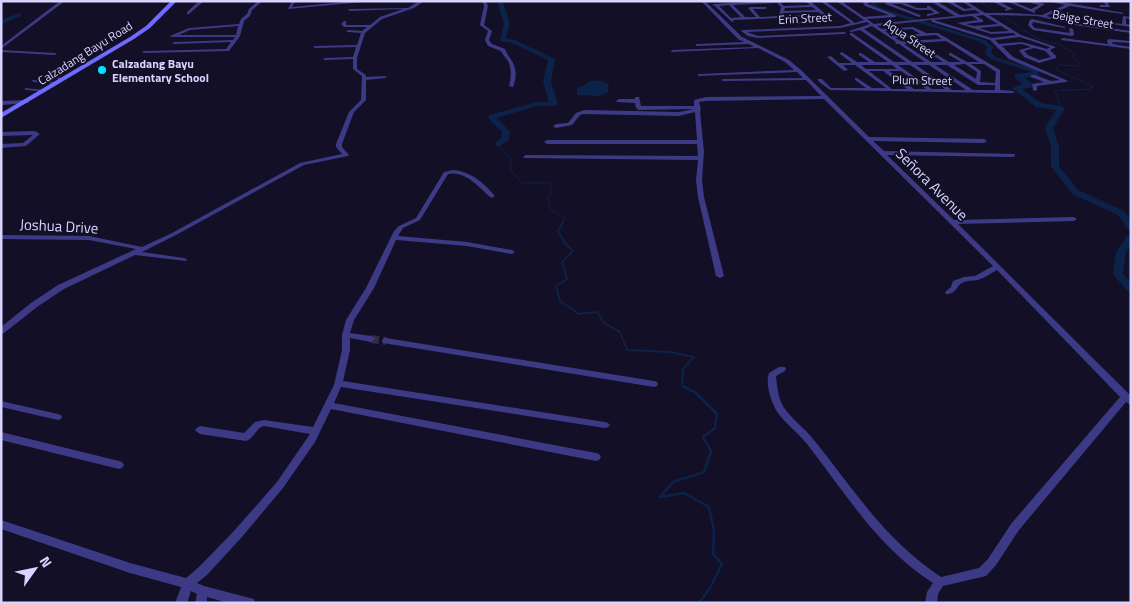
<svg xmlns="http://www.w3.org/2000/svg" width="1132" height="604" viewBox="0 0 1132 604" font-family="'Titillium Web',sans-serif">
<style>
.water{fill:#0c2248}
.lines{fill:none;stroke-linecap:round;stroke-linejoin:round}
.stream-far2{stroke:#0c2248;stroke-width:1}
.stream-far1{stroke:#0c2248;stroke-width:2}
.stream{stroke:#0c2248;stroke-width:2.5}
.river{fill:#0c2248;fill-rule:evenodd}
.street-tunnel{stroke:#312d47;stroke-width:8;stroke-dasharray:8 4;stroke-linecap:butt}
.street{fill:#3d3a85;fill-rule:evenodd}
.secondary{fill:#6f6bff;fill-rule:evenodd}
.poi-dot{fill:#00e5ff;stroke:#130f26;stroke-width:2}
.labels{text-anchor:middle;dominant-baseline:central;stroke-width:4;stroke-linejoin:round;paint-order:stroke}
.far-street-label{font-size:12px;fill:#d9d4ff;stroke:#130f26}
.far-poi-label{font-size:12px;font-weight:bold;fill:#d9d4ff;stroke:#130f26;text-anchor:start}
.street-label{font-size:15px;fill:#d9d4ff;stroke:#130f26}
</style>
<rect width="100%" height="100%" fill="#130f26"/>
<path class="water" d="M590 81C597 80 604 80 609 85L608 89 609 92 599 96 577 95V88L585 85Z"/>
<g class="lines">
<path class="stream-far2" d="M979 1 1038 39 1061 45 1075 54 1073 58 1079 63 1078 66 1060 65 1055 69 1093 87 1089 89 1055 91 1061 108
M498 144 511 160V170L522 183H550L552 191 547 199 551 210 565 218 562 223"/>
<path class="stream-far1" d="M563 222 558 231 565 243 573 251 562 262 567 279 556 286 560 301 579 314 597 312 604 323 620 332 627 350 670 352 694 357 683 369 682 386 686 388"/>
<path class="stream" d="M684 387 695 392 717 414 715 428 703 437 711 451 704 472 673 482 660 497 684 493 709 507 714 530 713 554 722 564 710 588 699 603"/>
<path class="river" d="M497 1H503L510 24 506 38 515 40 555 59 551 82 558 104 554 106H537L497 118 510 132 509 140 498 147 494 144 502 137V132L489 119V115L537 102H549L543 82 548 60 512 43 500 41 504 24Z
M873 1H879L876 5 881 8 985 40 993 47 991 53 995 57 1038 70 1039 77 1025 78 1032 83V87L1022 89 1041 103 1061 106 1065 108 1053 128 1059 147V166L1078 190 1124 211 1131 220V231L1128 230 1118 215 1072 194 1051 166V147L1045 128 1056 110 1036 107 1012 88 1023 84 1015 78V74L1032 72 991 59 985 54 987 47 981 42 877 10 870 6Z
M19 13 21 14V16L1 24V20Z
M1131 235V246L1126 252 1123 274 1131 282V292L1127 291 1113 274 1116 252 1127 236Z"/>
<path class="street-tunnel" d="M371 339 386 341"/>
<path class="street" d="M40 1H59L57 2Z
M60 1H65L1 49V46Z
M199 1H204L189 14H187V12Z
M258 1H263L252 10 250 16 244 21 240 36 229 51 144 53 142 52 144 51 226 49 231 42 174 44 172 43 174 42 233 40 235 37H172L170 36 189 28 239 24 241 19 247 14 249 9ZM238 26 236 35H179L190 30Z
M292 1H299L294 3 292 7 355 1H374L288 9Z
M419 1H424L414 8 382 19 365 33 357 58V69L366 75V77L385 76 387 77 385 78 366 80V100L354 112 342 144V147L349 155 348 156 304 165 176 235 142 252 184 258 186 259 187 260 186 261 135 255 64 289 37 307 4 333 1 334V327L31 303 58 285 136 249 89 240 1 239V235L89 236 142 247 172 233 300 163 342 154 336 147V144L349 112 361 100 362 76 353 69V59L325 60 323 59 325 58 353 57 356 47 315 48 313 47 315 46 357 45 361 33 348 32 346 31 348 30 362 31 367 27H344L341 24 344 21H346V25H370L380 17 403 9 350 11 348 10 349 9 408 8Z
M482 1H486L488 6 484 25 492 31 489 40 492 44 505 49C507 55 511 58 513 63 517 70 516 80 513 87L509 86C511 79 512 68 508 61 505 57 503 55 501 51L488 46 485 40 488 31 480 25 484 6Z
M701 1H705L742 37 789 60 801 70 869 137 984 139 987 141 984 143 873 141 884 151 1015 154V156L1013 157 887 155 954 220 1074 217 1077 219 1074 221 958 224 1131 396V405L1126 402 1019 530 996 565 986 576 943 586 938 594 937 603H925L927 592 933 583C877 547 847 495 807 444 798 432 784 423 776 410 771 400 765 384 769 373L779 367H785L786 369 785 371 776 376C777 386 778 397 783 406 791 419 805 428 814 440 855 491 885 540 941 577L979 568 988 559 1011 524 1120 397 997 270C991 273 985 278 978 280 973 281 967 280 962 283 955 287 957 294 946 294L945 292 951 287 953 281 964 277 975 276 993 266 824 99 706 101 699 102 701 110 700 111 704 152 702 180 704 197 724 276 720 278 716 276 698 197 696 180 698 160 524 158 523 157 526 155 698 156 697 144H547L544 142 547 140H697L695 112 679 116 584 114 580 115 572 125 556 128 553 126 556 124 568 123 576 113 584 110 679 112 694 109 639 110 636 108 635 103 617 102 616 101 619 99H635V97H639L641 106H694V100L706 97 821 96 806 80 723 81 721 80 723 79 803 78 797 72 698 76V74H700L794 70 785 62 758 48 671 52V51L673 50 754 47 749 44 696 46V44H698L744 42 738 39Z
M763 1H792L781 3 784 6 810 5 805 1H810L829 17 827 18 824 16 783 18 785 23 833 20 835 21 833 22 784 25H783L779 18 733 20 734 21 732 22 715 6 712 5 714 4ZM777 3 781 7 779 16 760 17 753 9H765L767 8 766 7H750L748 8 756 17H745L733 5ZM729 5 741 17 731 18 719 6ZM812 7 816 10 784 11 785 8ZM818 12 821 14 783 16 784 13Z
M820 1H825L855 23 864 20 836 1H841L864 17 889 15 865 6 863 3 865 1H869L868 4 897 16 895 17 867 19 874 24 955 16 933 3H906L917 8H927V6H929L940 13 928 16H927V14L934 13 931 10H917L903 5 902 4H892L920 15 921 16 919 17 885 4 886 2 951 1 965 9 972 8 961 1H966L985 13H1012L1042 15 1065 5 1047 1H1057L1124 13 1122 14 1070 6 1046 16 1080 24 1131 31V33L1080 26 1037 16 989 15 1021 35 1056 47 1050 50 1056 56V58L1039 63 1024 57 1019 50 1031 47 1022 44 1002 46 1013 57 1068 81 1066 82 1037 86V90L1035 91 1033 90 1032 84 1044 82 1031 77V75H1035L1051 81 1060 80 1009 59 990 40 932 22 931 20 877 26 882 29 913 27 926 33H938L1000 70V90L1013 91 1015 92 1013 93H997L830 90 818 81V79H822L831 88H866L855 80V78H857L872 88H886L855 65H843L848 70 844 71 827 57 831 56 839 63H852L840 54V53L842 52 857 62H869L859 55V53H861L875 62H888L850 35V33H852L894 62H906L860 30 851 32 849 31 870 24 867 22 840 28 747 32 758 36 845 32 846 33 844 34 758 38 748 36 741 31 743 30 840 26 851 23ZM938 2H947L963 11 975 10 980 13 960 15ZM983 15 998 24 974 26 965 24 983 22V20L976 16ZM972 16 978 20 957 23 991 34 1013 33 1016 35 992 38 934 20ZM872 26 896 42 895 44H899L925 62H912L864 29ZM1001 26 1009 31 991 32 979 28ZM912 29 920 34 892 36 885 31ZM936 35 942 39 901 41 895 38ZM1020 37 1050 47 1047 49 1022 42 999 44 995 40ZM946 41 979 62H967L951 53H949V55L961 62H949L936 54 934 55V56L943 62H931L904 44ZM1034 48 1045 51 1051 57 1039 60 1028 55 1024 51ZM965 64 977 72 976 79 954 65ZM971 64H984L996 72 995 83 980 82 981 71ZM861 65H892L897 69H866ZM898 65H910L945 89H932ZM916 65H929L966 90H952ZM935 65H947L978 85H995V90H973ZM869 71H883L907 89H892ZM889 71H901L926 89H914Z
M992 1H998L1013 9 1005 11V9H1007Z
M1006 1H1012L1031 9 1039 5 1023 1H1033L1045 4 1034 11 1036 12 1034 13Z
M1103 1H1107L1110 7H1100V5H1106Z
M1123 16 1131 17V19L1126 18V24L1131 25V27L1085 20 1087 19 1122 24Z
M1032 19 1066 27 1064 28 1033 22 1032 25 1035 28 1070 33 1069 29 1071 28 1073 29 1074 35 1072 36 1033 30 1028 25 1030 20Z
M1063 38 1108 44 1107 40 1109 39 1131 41V43L1112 42 1113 44 1131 47V49L1061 40V39Z
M1 50 55 53 57 54 55 55 1 52Z
M46 74 65 79 63 80 46 76Z
M32 80 57 82 59 83 57 84 34 82 32 81Z
M25 88 45 90 47 91 45 92 27 90H25Z
M26 100 29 102 28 103 1 105V101Z
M35 131 40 134 26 146 1 148V144L23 143 33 135 1 136V132Z
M453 170C470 171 484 183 495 196L492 198 490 197C479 187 465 170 448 174L420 220 403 228 398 236 467 242 512 250 515 252 512 254 467 246 396 240 374 288 354 320 350 333 371 336 375 339 371 342 350 338V350L343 381 605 422 608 423 610 425 608 427 605 428 341 387 334 403 596 453 599 454 601 457 599 460 596 461 331 409 315 442 283 488 241 538 207 575 197 583 204 586 250 598 254 599 255 603H228L207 597V603H195L197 594 191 591 187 603H175L181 587 130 573 1 529V520L130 563 186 578 199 567 233 532 277 482 310 434 264 426C256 428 254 438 246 441L200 434 197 432 195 430 197 428 200 426 244 433 255 422 264 420 313 427 334 385 342 350V335L346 320 366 288 394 231 399 226 416 218 444 172Z
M386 338 654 381 657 382 658 384 657 386 654 387 383 343 382 341 383 339Z
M1 401 58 414 61 415 62 417 61 419 58 420 1 407Z
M1 432 119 461 122 462 124 465 122 468 119 469 1 440Z"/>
<path class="secondary" d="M171 1H177L150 28 134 39 1 118V113L130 37 146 26Z"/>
</g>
<circle class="poi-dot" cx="102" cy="70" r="5"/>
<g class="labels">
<g class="far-street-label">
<text transform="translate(805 18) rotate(-3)">Erin Street</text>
<text transform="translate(1083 19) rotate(10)">Beige Street</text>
<text transform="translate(910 38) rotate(34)">Aqua Street</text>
<text transform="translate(85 53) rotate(-32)">Calzadang Bayu Road</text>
<text transform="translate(922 80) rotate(1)">Plum Street</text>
</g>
<g class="far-poi-label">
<text x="112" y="63">Calzadang Bayu<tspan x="112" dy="14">Elementary School</tspan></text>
</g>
<g class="street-label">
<text transform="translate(932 184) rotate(45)">Señora Avenue</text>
<text transform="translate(59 226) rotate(3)">Joshua Drive</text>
</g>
</g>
<rect width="1132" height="604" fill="none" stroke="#d9d4ff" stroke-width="5"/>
<g transform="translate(35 569) rotate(57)" stroke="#130f26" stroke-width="4" paint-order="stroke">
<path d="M0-4L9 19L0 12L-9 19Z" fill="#d9d4ff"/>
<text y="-8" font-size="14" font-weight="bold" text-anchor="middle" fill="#d9d4ff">N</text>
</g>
</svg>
